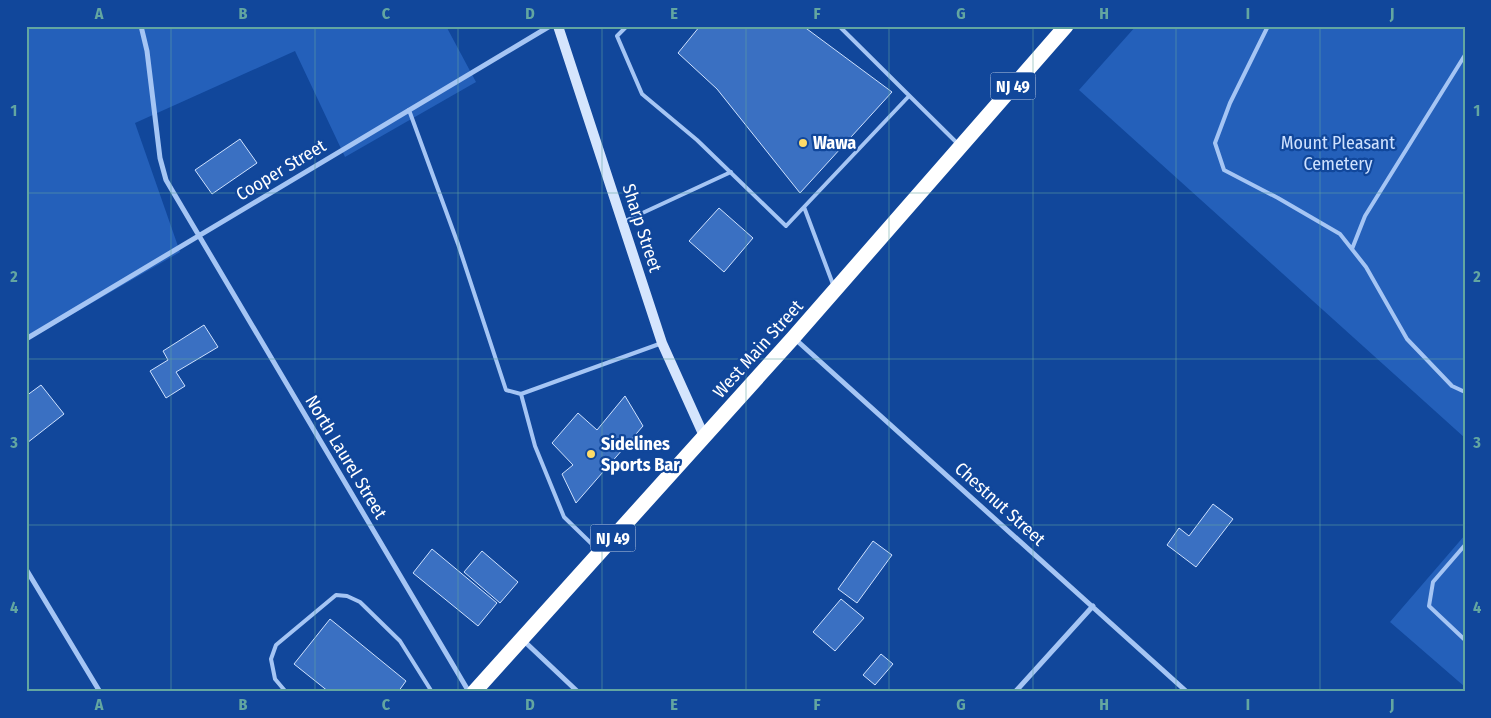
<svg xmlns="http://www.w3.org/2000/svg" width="1491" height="718" viewBox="0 0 1491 718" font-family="'Fira Sans Condensed',sans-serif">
<rect width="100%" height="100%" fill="#11479b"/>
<!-- green -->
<path fill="#2460ba" d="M26,26H446L476,82L345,157L295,51L135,123L180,252L26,341Z
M1136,26H1465V438L1079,90Z
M1465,535V687L1390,622Z"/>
<!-- building -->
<path fill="#3a70c2" stroke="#cee1fe" d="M700,26H803L892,92L800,193L717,89L678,53Z
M240,139L257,163L212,194L195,170Z
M719,208L753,238L724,272L689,241Z
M204,325L218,347L176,372L185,386L166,398L150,371L168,360L163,351Z
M41,385L64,414L27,443L26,396Z
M625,396L643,426L576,503L562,474L573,465L552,443L578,413L597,430Z
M1213,504L1233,519L1196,567L1167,545L1179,528L1189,536Z
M873,541L892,555L857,603L838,589Z
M432,549L497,603L478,626L413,573Z
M482,551L518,582L500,603L464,572Z
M841,599L864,618L835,651L813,632Z
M330,619L406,681L398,692H329L294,664Z
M881,654L893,664L875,685L863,675Z"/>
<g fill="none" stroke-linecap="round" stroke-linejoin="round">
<!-- lane -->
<path stroke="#a5c5f4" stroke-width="4" d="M627,26L617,36L642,94L697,140L786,226L909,96
M839,26L957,143
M1268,26L1230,103L1215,143L1224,170L1278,198L1340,234L1366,267L1407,339L1452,386L1465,392
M409,110L458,244L506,390L521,394L535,446L564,517L598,550
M804,207L834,287
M623,222L731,172
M1352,249L1365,216L1465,55
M521,394L662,343
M1465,545L1433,582L1429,606L1465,640
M286,692L275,679L271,659L276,645L336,595L347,596L360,602L400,641L432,692"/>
<!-- street -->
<path stroke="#a5c5f4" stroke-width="5" d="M141,26L147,51L160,158L166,180L469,692
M794,338L1187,692
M26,339L550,26
M26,569L100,692
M524,641L578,692
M1015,692L1093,606"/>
<!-- secondary -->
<path stroke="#d5e5fd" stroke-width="10" d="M558,26L662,343L704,436"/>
<!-- highway -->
<path stroke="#fff" stroke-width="15" d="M474,692L793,338L1066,26"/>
</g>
<!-- grid -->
<path fill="none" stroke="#63a6a1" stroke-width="1" stroke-opacity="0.55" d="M171,26V692M315,26V692M458,26V692M602,26V692M746,26V692M889,26V692M1033,26V692M1176,26V692M1320,26V692M26,193H1465M26,359H1465M26,525H1465"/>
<!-- markers -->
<g fill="#ffdb68" stroke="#11479b" stroke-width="2">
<circle cx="803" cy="143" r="5"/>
<circle cx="591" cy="454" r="5"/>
</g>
<g text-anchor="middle" stroke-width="4.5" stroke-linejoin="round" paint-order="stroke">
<!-- shield labels -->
<g fill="#11479b" stroke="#b8c8e1" stroke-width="1">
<rect x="990.5" y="72.5" width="45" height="27" rx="4"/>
<rect x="590.5" y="524.5" width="45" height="27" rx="4"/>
</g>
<g font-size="16" font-weight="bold" fill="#fff">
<text x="1013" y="92">NJ 49</text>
<text x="613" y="544">NJ 49</text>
</g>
<!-- poi labels -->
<g font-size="18" font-weight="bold" fill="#fff" stroke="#11479b" text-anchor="start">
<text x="813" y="149">Wawa</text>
<text x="601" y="450">Sidelines<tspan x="601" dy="21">Sports Bar</tspan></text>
</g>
<!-- park labels -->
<g font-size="18" fill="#cee1fe" stroke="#11479b">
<text x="1338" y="149">Mount Pleasant<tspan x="1338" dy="21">Cemetery</tspan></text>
</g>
<!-- street labels -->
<g font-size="18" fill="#fff" stroke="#11479b">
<text transform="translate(281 170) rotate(-31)" y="6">Cooper Street</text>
<text transform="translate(642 228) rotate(72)" y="6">Sharp Street</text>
<text transform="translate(758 349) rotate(-48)" y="6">West Main Street</text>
<text transform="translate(346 457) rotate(59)" y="6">North Laurel Street</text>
<text transform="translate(1000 504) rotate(42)" y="6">Chestnut Street</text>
</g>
</g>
<!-- border -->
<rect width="1491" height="718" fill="none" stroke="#11479b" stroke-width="55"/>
<rect x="28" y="28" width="1436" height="662" fill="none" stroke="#63a6a1" stroke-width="2"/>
<g font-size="16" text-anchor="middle" font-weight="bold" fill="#63a6a1">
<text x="99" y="19">A</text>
<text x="243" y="19">B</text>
<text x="386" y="19">C</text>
<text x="530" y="19">D</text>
<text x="674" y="19">E</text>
<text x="817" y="19">F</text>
<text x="961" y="19">G</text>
<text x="1104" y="19">H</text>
<text x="1248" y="19">I</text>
<text x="1392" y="19">J</text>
<text x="14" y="116">1</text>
<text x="1477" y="116">1</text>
<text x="14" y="282">2</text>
<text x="1477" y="282">2</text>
<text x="14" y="448">3</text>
<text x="1477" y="448">3</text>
<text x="14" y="613">4</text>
<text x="1477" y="613">4</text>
<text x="99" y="710">A</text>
<text x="243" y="710">B</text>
<text x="386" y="710">C</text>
<text x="530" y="710">D</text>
<text x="674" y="710">E</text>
<text x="817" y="710">F</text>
<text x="961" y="710">G</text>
<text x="1104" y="710">H</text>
<text x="1248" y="710">I</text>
<text x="1392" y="710">J</text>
</g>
</svg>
